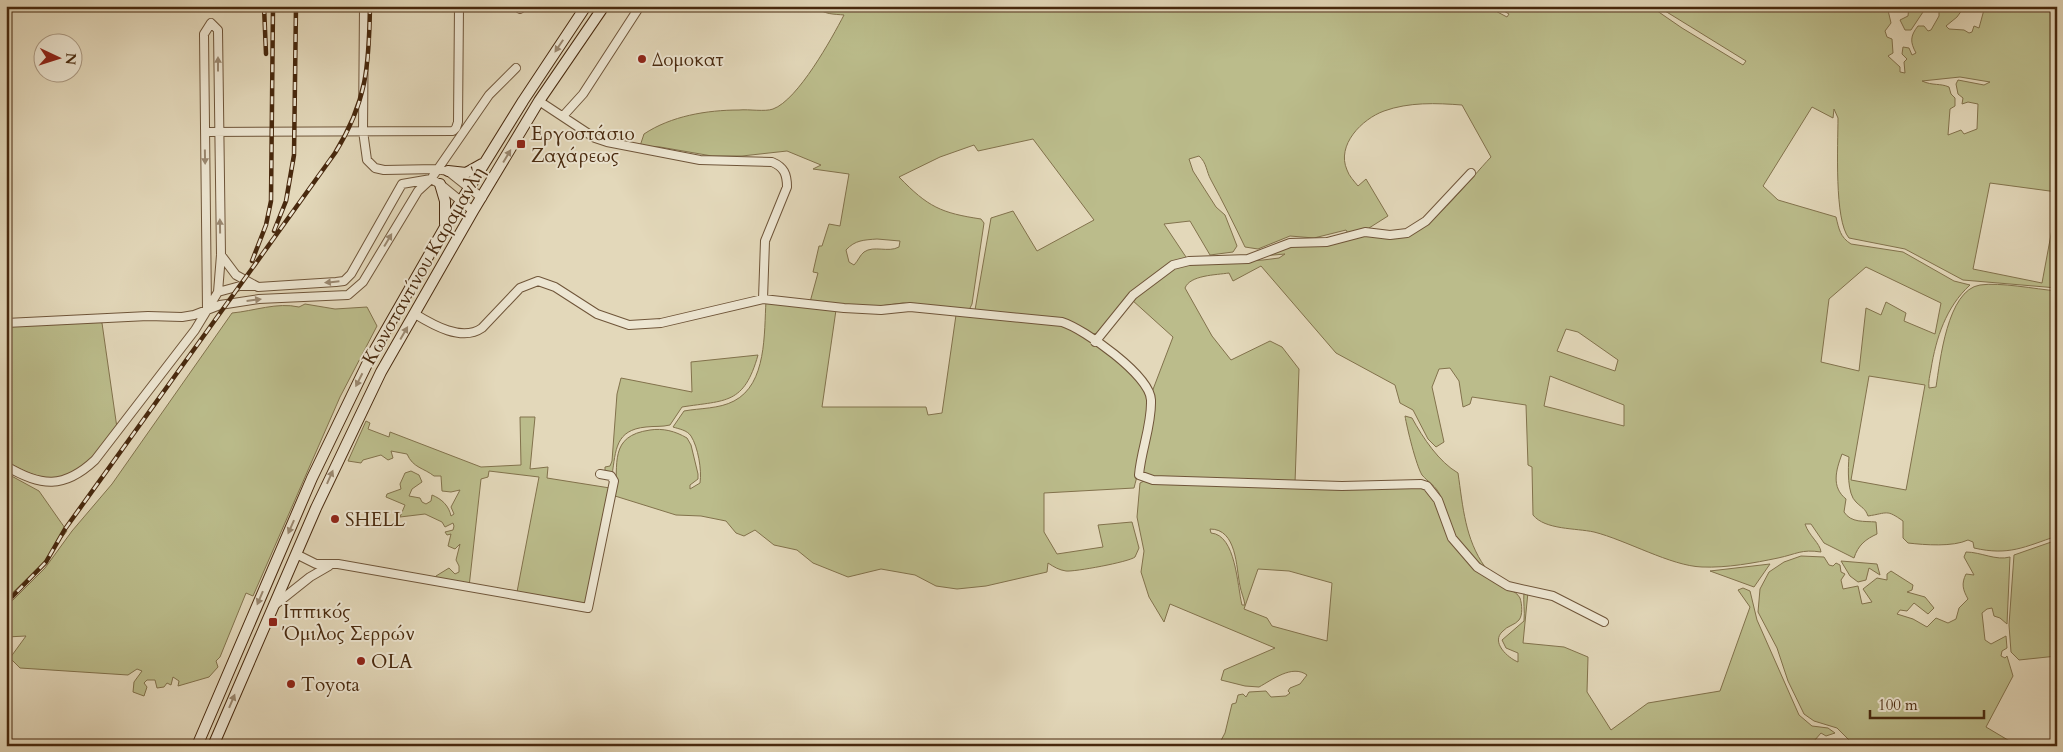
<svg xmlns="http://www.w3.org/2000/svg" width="2063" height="752" viewBox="0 0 2063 752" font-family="Cardo,serif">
<rect width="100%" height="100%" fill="#e3d8ba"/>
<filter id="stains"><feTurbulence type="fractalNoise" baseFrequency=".004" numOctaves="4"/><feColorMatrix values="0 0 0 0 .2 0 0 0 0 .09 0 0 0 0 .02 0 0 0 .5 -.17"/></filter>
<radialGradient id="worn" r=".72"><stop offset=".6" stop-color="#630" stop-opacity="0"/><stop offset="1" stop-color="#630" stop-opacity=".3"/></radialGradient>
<!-- green -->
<path fill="#bbbc8b" stroke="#82724c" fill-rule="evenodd" d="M816,6H1486L1507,17L1509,14L1495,6H1650L1682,28L1743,65L1746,61L1657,6H1887L1891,23L1885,31L1887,37L1892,39L1893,53L1888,56L1900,67V72L1905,73L1904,62L1907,59L1902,54L1903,47L1909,48L1912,55L1916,53C1910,42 1910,36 1918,26H1924L1928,31L1931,30L1939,16V6H1965L1957,17L1946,26L1949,29L1964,30L1969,33L1972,32L1974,26L1979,28L1985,6H2057V192L1990,183L1973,269L2042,283L2057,202V288L1963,280L1905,249L1849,238C1834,221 1838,144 1838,118L1834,109L1833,118L1812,107L1763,186L1778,200L1836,217C1839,229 1840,237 1851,244L1903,252L1954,281L1970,285C1946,307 1936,338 1931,369C1930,375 1928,382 1929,388L1936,387C1940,362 1947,290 1980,285C2000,282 2035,289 2057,291V536C2024,547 2009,556 1974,548L1973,542L1968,540C1953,547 1925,545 1908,543L1903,538V521C1886,509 1888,513 1868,516C1865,508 1862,508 1856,502C1847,494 1848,468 1849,457L1842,454C1836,470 1831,487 1846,499L1844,512C1851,523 1864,521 1876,522L1877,534C1866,539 1858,545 1854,558L1824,543L1811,524H1805C1809,536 1820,543 1821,552C1801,549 1797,554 1778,558C1754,563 1727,568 1702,567C1671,566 1626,540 1594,532C1576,528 1545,530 1533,515L1532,467L1528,465L1526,405L1472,397L1470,404L1463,407L1459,381L1450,368L1439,369L1432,387L1444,442L1436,447L1428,439L1413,410L1400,403L1395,385L1336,353L1261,266L1233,281L1229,273C1216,275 1190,275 1185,288L1212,336L1231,360L1270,341L1282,347L1299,369L1295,483L1271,480L1152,478L1144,474L1142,471L1152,392L1173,337L1132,300L1178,265L1263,260L1279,258L1285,254L1262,256C1293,242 1332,238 1366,235C1380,234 1394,241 1408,236C1435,225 1470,179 1491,157L1462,105C1436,103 1409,102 1384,111C1362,119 1336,145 1347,170C1349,176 1354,181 1358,186L1366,179L1388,216L1369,228L1370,231L1349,235L1346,230L1314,238L1290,236L1258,249L1245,247C1234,224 1223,202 1211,180C1206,171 1207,163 1199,156L1189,159L1193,171L1216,207L1225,215L1237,246L1233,252L1210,255L1190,221L1164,224L1188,260C1160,267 1134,286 1116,310C1111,317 1106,325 1101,332C1092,336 1087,332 1080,327L975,310L991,218L1013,211L1037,251L1094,220L1033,139L978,151L974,145L940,157L899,177C928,207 941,213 981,219L984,223L972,304L969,310L903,303L872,307L810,302L818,273L813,272L819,246H822L829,224L840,226L849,174L813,169L821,165L787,151L742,156H712L660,147L640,146L644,134C671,116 707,110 739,110C749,109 765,112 773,109C798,100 832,38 844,15C835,14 823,15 816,6ZM1960,77L1990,82L1984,85L1958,80L1956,84L1958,94L1963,98L1962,104L1968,102L1978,104L1977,129L1964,134L1961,130L1948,135L1950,109L1955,106V98L1951,94L1949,87C1940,83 1933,86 1922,81ZM877,239L900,241L899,247C888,253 874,245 864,252C860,255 858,261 854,265L849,262L846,250C855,240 864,240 877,239ZM1866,267L1941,303L1935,334L1904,321L1906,313L1886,302L1881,315L1866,308L1859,371L1821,362L1829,299ZM1566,329L1578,332L1618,360L1615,371L1557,351ZM1550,376L1624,405V426L1544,406ZM1869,376L1925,385L1906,490L1851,480Z
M1909,6H1930L1923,12L1911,30H1905L1900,20L1908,16Z
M766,301L836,310L822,407H926L928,415L942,413L956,315C984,317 1042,317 1066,327C1085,335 1101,349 1117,361C1127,368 1143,378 1147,390C1155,414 1140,464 1134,488L1044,493V532L1057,554L1103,547L1098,525L1132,522L1139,548L1135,557C1129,562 1074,572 1066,571C1059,570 1054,567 1048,563L1047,572L986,586L957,589L936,586L915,575L881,569L848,577L813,563L797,550L774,545L755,530L744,536L736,533L726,521L701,516L676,515L615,496C619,464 608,436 650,430C663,428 675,431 687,438L691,445L698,474V479L690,485V489L700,483C702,470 698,447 691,436C687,430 679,429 673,427L684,411C700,408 719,409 734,401C767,384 764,333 766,301Z
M305,304L335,309L367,307L377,326L340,397L253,596L246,593L220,657L216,661L218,667L209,677L178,686L179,681L173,677L171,685L167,683L164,687L157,688L155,680H147L144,683L147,687L144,696L133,692L134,682L142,671L137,669L128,675L20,668L10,658L26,636L6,637V607L45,568L72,531L112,484L232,313C254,311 277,302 299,307Z
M95,321L102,323L117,428C80,474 63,496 6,461V325Z
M758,355C744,405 726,400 682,407L670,425C662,427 654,426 646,427C615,430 616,450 612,475L605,472V467L610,466L612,461L617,394L621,378L692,392L691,362Z
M1405,416L1412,418C1423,438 1439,462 1458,473C1463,507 1465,539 1485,567C1451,546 1454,528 1440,495C1436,486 1428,482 1422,475C1416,465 1407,428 1405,416Z
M520,417H535L530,469L548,467L547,478L610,488L586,602L584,603L517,592L539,477L489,471L488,477L481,479L469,587L435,580L436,576L449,568L455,574L459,572V566L456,560L460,544L455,549L448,546L451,534L447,535L445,532L453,530L454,526L453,523L445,527L442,522L425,514L400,517L405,505L386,497L387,494L401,489L400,484L405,473L411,471L419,475L422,482L412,489L409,496L420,498L422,502L426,504L431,501L432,495C442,499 449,506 451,516L454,514L451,507L460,490L451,492L442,491L441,476H434C424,468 413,468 407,454L391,451L393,458L388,460L381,455L363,460L361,463L348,461L366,421L370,423L368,429L389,437L390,432L481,467L521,465Z
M6,473L39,491L67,531L43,563L6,599Z
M1144,481L1425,488C1441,502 1439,526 1453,541C1466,555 1480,571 1495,582C1502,587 1516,590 1520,598C1522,604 1523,615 1519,620C1515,625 1507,626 1503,631C1490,642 1508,658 1518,662V653L1506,648L1502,640L1524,621C1525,611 1523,602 1524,592H1528L1523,643L1564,647L1588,657L1587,692L1611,730L1648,703L1720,691L1750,607L1738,590L1743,588L1750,591L1757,620L1799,715L1812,726L1828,728L1835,733L1826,736L1821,733L1814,741L1816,746H1218L1225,733L1232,704L1236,703L1238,695L1243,694L1246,697L1249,692L1266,691L1271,697L1286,696L1290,693L1288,691L1290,688L1300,684L1307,675C1292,664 1272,680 1259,687L1245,686L1221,680L1224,670L1275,648L1170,604L1164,622L1149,597L1141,572L1144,551L1137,517L1140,483ZM1210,529C1237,529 1236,567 1240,586C1241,592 1244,598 1245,605H1242C1237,585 1236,535 1211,533ZM1258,569L1289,571L1332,583L1327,641L1272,626L1267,618L1244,609Z
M2057,540V656L2019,660L2011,652L2009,625L2014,555Z
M1966,552C1981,552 1996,561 2010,557L2007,624L2000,618L1994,616L1992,608L1987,609L1982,613L1985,640L1991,644L2006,636L2007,648L2002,651L2001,656L2005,658L2007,656L2013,676L1986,727L2018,746H1855L1837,728L1814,721L1804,714L1788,681L1777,648L1758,612L1760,589L1769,572L1784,562L1801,556L1824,557L1829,565L1833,566L1836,563L1840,565L1841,572L1845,574L1841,580L1843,589L1858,586L1862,604L1872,602L1863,589L1877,578L1887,580V574L1891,571L1913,585L1912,590L1907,592L1925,597L1934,608L1928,614L1914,603L1907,611L1900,610L1897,614L1913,619L1927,627L1936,618L1948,623L1956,619L1959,608L1968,599C1963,590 1961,584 1966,574L1974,575L1964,557Z
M1841,561L1877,564L1880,575L1869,568L1866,580L1858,582L1850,576Z
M1770,564L1754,587L1710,571Z"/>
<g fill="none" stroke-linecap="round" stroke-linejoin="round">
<defs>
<path id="minor" d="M364,6L363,131L367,160L375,168L384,170L437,169L448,171L482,198
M520,9V6
M539,101L595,138L607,142L700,160L772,162C784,167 787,174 787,187L765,241L763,299
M564,115L583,94L640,6
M205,132L453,131L456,128L458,122L459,6
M221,255L236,275L258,287L336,282L344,281L351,274L402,184L431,179L440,184L473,211
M218,292L240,286H253
M415,314C433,325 462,342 482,328L520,288L538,281L555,287L597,314L629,325L661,323L763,299L844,308L881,310L910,307L1062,322C1084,329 1150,375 1151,400C1152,425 1141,450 1139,475L1153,480L1342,486L1421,484L1427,486L1438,500L1452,538L1477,567L1508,586L1553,596L1604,622
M6,323L148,316L182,317L194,315L220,305L259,299L348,295L363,282L418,191L431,179L489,95L516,68
M1095,342L1133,295L1173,265L1189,261L1248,259L1290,243L1327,242L1365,232L1390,235L1407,233L1426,221L1471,173
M6,466C41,487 64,489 95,460L195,330L218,292L221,255L218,30L211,23L204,34L207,310
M296,554L316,564H338L588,608L614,481L611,476L600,474
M276,604L310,577L329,566"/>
<path id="secondary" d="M448,171L466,173L482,164
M440,184L445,201V224
M197,746L312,478L369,360L445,227L523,101L586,6
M213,746L316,508L381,372L473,211L539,101L604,6"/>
</defs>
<!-- minor casing -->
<use href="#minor" stroke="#6f5539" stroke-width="10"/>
<!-- secondary casing -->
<use href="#secondary" stroke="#48290e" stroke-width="12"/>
<!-- minor -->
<use href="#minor" stroke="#ede6d2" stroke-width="8"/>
<!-- secondary -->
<use href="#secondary" stroke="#ede6d2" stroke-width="10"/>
<defs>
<path id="rail" d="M264,6L266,54
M274,231L286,201L294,155L296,6
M252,261L266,225L271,201L273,6
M6,603L46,562L65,529L335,153C367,101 369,66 370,6"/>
</defs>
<!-- rail casing -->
<use href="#rail" stroke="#48290e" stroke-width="4.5"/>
<!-- rail -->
<use href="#rail" stroke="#ede6d2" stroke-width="2.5" stroke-dasharray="8" stroke-linecap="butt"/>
</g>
<!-- one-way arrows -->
<defs><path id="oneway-solid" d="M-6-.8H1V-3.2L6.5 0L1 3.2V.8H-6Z" transform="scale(1.25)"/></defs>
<g fill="#9a8870">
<use href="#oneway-solid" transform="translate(559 46) rotate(124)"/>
<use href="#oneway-solid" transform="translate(218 64) rotate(-90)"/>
<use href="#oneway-solid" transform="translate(507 156) rotate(-59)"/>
<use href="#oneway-solid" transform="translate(205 157) rotate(89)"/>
<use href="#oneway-solid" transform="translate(220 226) rotate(-91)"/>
<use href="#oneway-solid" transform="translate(388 240) rotate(-59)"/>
<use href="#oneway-solid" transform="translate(332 282) rotate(174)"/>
<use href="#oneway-solid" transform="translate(254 300) rotate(-7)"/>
<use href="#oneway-solid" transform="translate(404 333) rotate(-60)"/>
<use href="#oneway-solid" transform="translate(359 380) rotate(117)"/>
<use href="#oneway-solid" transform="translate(330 477) rotate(-66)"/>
<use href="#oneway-solid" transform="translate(291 527) rotate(114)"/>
<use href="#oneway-solid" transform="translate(260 598) rotate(113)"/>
<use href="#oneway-solid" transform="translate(232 701) rotate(-67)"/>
</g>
<!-- markers -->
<g fill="#8f2418" stroke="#ede6d2" stroke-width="2">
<circle cx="642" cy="59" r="5"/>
<rect x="516" y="139" width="10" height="10" rx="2.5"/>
<circle cx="335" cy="519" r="5"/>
<rect x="268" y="617" width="10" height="10" rx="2.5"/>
<circle cx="361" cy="661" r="5"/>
<circle cx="291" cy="684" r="5"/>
</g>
<g text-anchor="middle" stroke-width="4" stroke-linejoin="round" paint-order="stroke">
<!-- poi labels -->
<g font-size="19" fill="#48290e" stroke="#ede6d2" text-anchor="start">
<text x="652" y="66">Δομοκατ</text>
<text x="531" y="140">Εργοστάσιο<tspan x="531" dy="22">Ζαχάρεως</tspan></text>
<text x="345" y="526">SHELL</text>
<text x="283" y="618">Ιππικός<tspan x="283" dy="22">Όμιλος Σερρών</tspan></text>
<text x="371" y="668">OLA</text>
<text x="301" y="691">Toyota</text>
</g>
<!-- street labels -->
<g font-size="19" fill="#48290e" stroke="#ede6d2">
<text transform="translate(423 265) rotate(-60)" y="7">Κωνσταντίνου Καραμανλή</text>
</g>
</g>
<!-- margin -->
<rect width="2063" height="752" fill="none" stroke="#e3d8ba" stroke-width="25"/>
<rect x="8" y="8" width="2048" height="737" fill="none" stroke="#48290e" stroke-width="2.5"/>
<rect x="12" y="12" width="2038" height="727" fill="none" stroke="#48290e"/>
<!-- north arrow -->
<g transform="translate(58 58) rotate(94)"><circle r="24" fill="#ede6d2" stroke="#ab9a84"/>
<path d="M0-4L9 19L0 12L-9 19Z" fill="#8f2418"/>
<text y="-8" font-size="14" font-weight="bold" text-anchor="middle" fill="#48290e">N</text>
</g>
<!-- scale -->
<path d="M1870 710v8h114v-8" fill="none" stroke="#48290e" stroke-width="2.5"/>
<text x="1878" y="710" font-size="15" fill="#48290e" stroke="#ede6d2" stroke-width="4" paint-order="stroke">100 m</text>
<rect width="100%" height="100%" filter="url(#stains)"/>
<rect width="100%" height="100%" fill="url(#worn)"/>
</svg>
